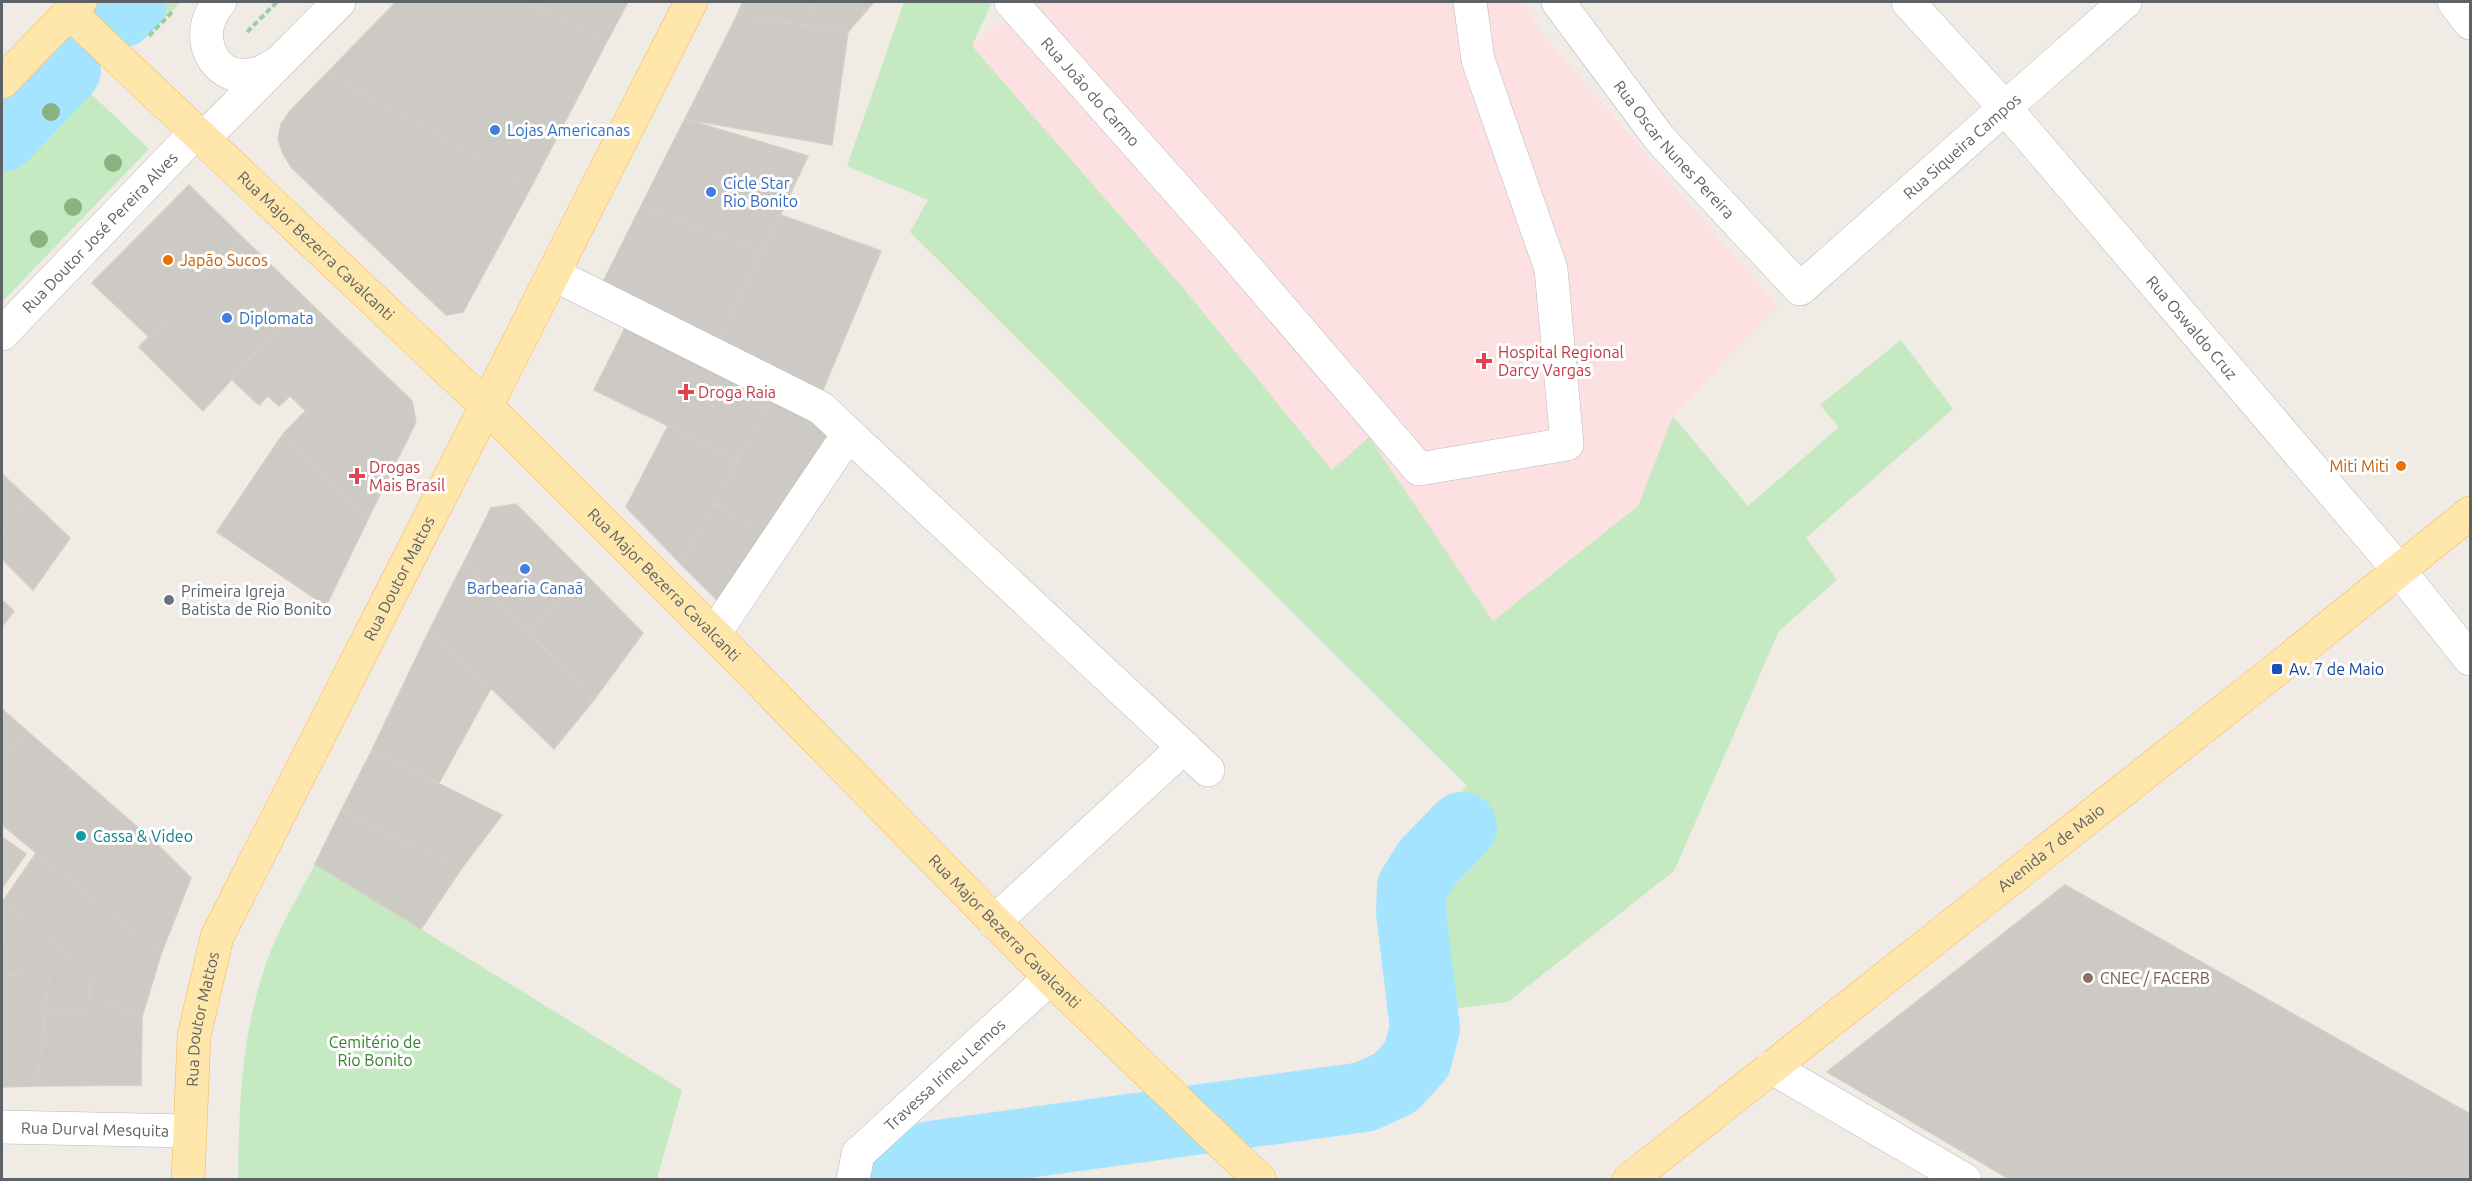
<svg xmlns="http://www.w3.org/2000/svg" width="2472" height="1181" viewBox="0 0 2472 1181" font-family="Ubuntu,sans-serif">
<rect width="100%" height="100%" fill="#f0ece5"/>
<!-- medical -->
<path fill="#fde1e2" d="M1022,2H1523L1543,35L1778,306L1673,416L1638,506L1493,621L1369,438L1332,471L1184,289L972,46Z"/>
<!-- green -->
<path fill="#c5e9c0" d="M132,2H181L145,38L121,13Z
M904,2H992L972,46L1184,289L1332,470L1369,437L1493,621L1638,506L1673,416L1748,506L1839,427L1820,405L1901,340L1953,409L1806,538L1837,580L1779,631L1674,871L1508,1002L1406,1015L1393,919V884L1410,853L1467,786L910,232L928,200L847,166Z
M66,70L149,149L2,302V137Z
M315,864L682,1090L657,1179H238C239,1106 241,1037 265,967C275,935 299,895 315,864Z"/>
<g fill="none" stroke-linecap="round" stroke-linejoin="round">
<!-- river -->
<path stroke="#a5e4ff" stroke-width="70" d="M121,13L132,2
M2,137L66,70
M901,1180L910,1167L931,1156L1364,1097L1395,1083L1417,1059L1425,1028L1411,912L1412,887L1427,863L1462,827"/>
</g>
<!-- building -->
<path fill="#cdc9c4" stroke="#d5cdc2" stroke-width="1.5" d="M396,2H525L607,41L531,187L327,73Z
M525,2H628L607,41Z
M743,2H809L819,27L737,15Z
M809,2H874L848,32L819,27Z
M737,15L848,32L832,145L685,119Z
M327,73L531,187L463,312L446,315L292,168L283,154L278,139L281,124L291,110Z
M685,119L808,156L763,252L641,206Z
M189,185L243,238L149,337L92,283Z
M641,206L763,252L715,348L599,290Z
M781,215L881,251L819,399L715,348Z
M243,238L305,298L203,411L139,347Z
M305,298L362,353L306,411L290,396L279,406L268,396L259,405L231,379Z
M629,320L776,393L738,460L594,390Z
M362,353L412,401L416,422L368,519L283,434Z
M776,393L835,428L763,533L714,504Z
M668,426L738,460L681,564L626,507Z
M283,434L368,519L326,606L217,532Z
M2,474L29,499L2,533Z
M29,499L70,538L33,590L2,559V533Z
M516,504L586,575L528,630L464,562L491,508Z
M714,504L763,533L717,600L681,564Z
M464,562L593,701L554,749L430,629Z
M586,575L643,633L593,701L528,630Z
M2,600L14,611L2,626Z
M430,629L491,688L439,783L372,750Z
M2,709L27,731L2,762Z
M27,731L159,846L191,878L161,954L2,825V762Z
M372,750L502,815L461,869L341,811Z
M341,811L461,869L421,929L315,864Z
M2,837L26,854L2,888Z
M36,853L161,954L142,1017L89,995L91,973L3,901Z
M2065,885L2470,1114V1178L2011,1180L1827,1072Z
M3,901L91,973L87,1011L45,1013L49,976L2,975Z
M2,975L49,976L37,1086L2,1087Z
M89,995L142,1017L141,1085L37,1086L45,1013L87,1011Z"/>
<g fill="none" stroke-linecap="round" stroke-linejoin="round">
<defs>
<g id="minor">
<path d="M220,2C191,32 212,85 255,74C262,73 270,67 277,64"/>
<path id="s1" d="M1011,2L1224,242L1419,469L1567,444L1551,269L1478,60L1470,2"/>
<path id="s2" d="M1558,2L1660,139L1800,289L2125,2"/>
<path id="s3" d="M1908,2L2006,109L2398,569L2470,659"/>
<path d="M2454,2L2470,23"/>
<path d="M204,138L339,2"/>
<path d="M553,274L821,408L856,441"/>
<path id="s4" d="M2,334L197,131"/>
<path d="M714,634L839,448L847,442L856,441L1208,770"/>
<path d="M994,922L1184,747"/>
<path d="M1771,1067L1965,1180"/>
<path id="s5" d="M2,1127L188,1131"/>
<path id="s6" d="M853,1180L858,1154L1050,978"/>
</g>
<g id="major">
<path id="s7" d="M69,12L486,406L714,634L1050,978L1260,1180"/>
<path d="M2,82L80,2"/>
<path id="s8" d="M188,1180L194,1036L217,937L691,2"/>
<path id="s9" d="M1629,1180L2277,669L2470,513"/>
</g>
</defs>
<!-- minor casing -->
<use href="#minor" stroke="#b5b9bc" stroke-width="34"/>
<!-- major casing -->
<use href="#major" stroke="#fab454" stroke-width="34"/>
<!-- path -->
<path stroke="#9bcfa2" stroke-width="4" stroke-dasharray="6 3" stroke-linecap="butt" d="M247,32L277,2
M149,36L173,11"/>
<!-- minor -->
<use href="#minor" stroke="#fff" stroke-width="33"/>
<!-- major -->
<use href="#major" stroke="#ffe6aa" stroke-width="33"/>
</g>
<!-- trees -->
<g fill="#8ab281">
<circle cx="51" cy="112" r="9"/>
<circle cx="113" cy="163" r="9"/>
<circle cx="73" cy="207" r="9"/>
<circle cx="39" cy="239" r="9"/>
</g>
<!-- markers -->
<g fill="#3f7fe0" stroke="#fff" stroke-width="2">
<circle cx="495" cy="130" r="6"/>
<circle cx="711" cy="192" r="6"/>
<circle cx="227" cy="318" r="6"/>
<circle cx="525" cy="569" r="6"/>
</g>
<g fill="#e8710a" stroke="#fff" stroke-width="2">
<circle cx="168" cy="260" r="6"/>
<circle cx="2401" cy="466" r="6"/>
</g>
<g fill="#e0444e" stroke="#fff" stroke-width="2">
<path d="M1481 352h6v6h6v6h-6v6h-6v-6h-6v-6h6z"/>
<path d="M683 383h6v6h6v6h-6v6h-6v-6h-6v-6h6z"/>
<path d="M354 467h6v6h6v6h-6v6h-6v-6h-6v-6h6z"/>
</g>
<circle fill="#6b7280" stroke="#fff" stroke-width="2" cx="169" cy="600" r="6"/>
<rect fill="#1a4fb4" stroke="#fff" stroke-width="2" x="2271" y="663" width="12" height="12" rx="3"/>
<circle fill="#0f9aa8" stroke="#fff" stroke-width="2" cx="81" cy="836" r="6"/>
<circle fill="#8d6e63" stroke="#fff" stroke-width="2" cx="2088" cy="978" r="6"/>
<g text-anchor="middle" stroke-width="6" stroke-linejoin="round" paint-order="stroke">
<!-- street labels -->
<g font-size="16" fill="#5c6266" stroke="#fff">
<text dy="6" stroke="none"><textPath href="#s1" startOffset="120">Rua João do Carmo</textPath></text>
<text dy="6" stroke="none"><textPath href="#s2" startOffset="592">Rua Siqueira Campos</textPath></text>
<text dy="6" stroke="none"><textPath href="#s2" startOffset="188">Rua Oscar Nunes Pereira</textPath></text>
<text dy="6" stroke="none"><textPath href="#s4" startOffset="141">Rua Doutor José Pereira Alves</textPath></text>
<text dy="6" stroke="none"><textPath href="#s7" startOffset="340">Rua Major Bezerra Cavalcanti</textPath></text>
<text dy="6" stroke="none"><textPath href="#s3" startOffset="432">Rua Oswaldo Cruz</textPath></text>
<text dy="6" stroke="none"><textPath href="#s8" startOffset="648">Rua Doutor Mattos</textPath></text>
<text dy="6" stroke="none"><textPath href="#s7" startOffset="826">Rua Major Bezerra Cavalcanti</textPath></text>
<text dy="6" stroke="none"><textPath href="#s9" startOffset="537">Avenida 7 de Maio</textPath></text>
<text dy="6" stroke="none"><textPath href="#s7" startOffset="1312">Rua Major Bezerra Cavalcanti</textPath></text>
<text dy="6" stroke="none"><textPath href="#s8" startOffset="162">Rua Doutor Mattos</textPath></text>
<text dy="6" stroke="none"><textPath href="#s6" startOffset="144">Travessa Irineu Lemos</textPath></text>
<text dy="6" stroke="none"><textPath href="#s5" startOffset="93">Rua Durval Mesquita</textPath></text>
</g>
<!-- shop labels -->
<g font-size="16" fill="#366cbe" stroke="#fff" text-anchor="start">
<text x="507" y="136">Lojas Americanas</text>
<text x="723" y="189">Cicle Star<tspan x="723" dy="18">Rio Bonito</tspan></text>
<text x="239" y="324">Diplomata</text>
<text x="525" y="594" text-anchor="middle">Barbearia Canaã</text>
</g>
<!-- food labels -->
<g font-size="16" fill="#c56008" stroke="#fff" text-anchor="start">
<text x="180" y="266">Japão Sucos</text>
<text x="2389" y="472" text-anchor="end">Miti Miti</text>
</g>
<!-- health labels -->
<g font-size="16" fill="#be3a42" stroke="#fff" text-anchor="start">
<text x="1498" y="358">Hospital Regional<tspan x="1498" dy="18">Darcy Vargas</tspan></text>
<text x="698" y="398">Droga Raia</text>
<text x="369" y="473">Drogas<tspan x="369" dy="18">Mais Brasil</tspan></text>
</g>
<!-- worship labels -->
<g font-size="16" fill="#5b616d" stroke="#fff" text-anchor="start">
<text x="181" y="597">Primeira Igreja<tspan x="181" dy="18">Batista de Rio Bonito</tspan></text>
</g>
<!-- transit labels -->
<g font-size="16" fill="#164399" stroke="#fff" text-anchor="start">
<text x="2289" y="675">Av. 7 de Maio</text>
</g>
<!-- culture labels -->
<g font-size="16" fill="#0d838f" stroke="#fff" text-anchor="start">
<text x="93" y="842">Cassa &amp; Video</text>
</g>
<!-- education labels -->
<g font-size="16" fill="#785e54" stroke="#fff" text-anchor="start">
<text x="2100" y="984">CNEC / FACERB</text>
</g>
<!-- park labels -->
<g font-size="16" fill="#37822f" stroke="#fff">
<text x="375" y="1048">Cemitério de<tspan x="375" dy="18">Rio Bonito</tspan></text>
</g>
</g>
<!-- border -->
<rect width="2472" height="1181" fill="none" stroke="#5c6266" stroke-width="6"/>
</svg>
